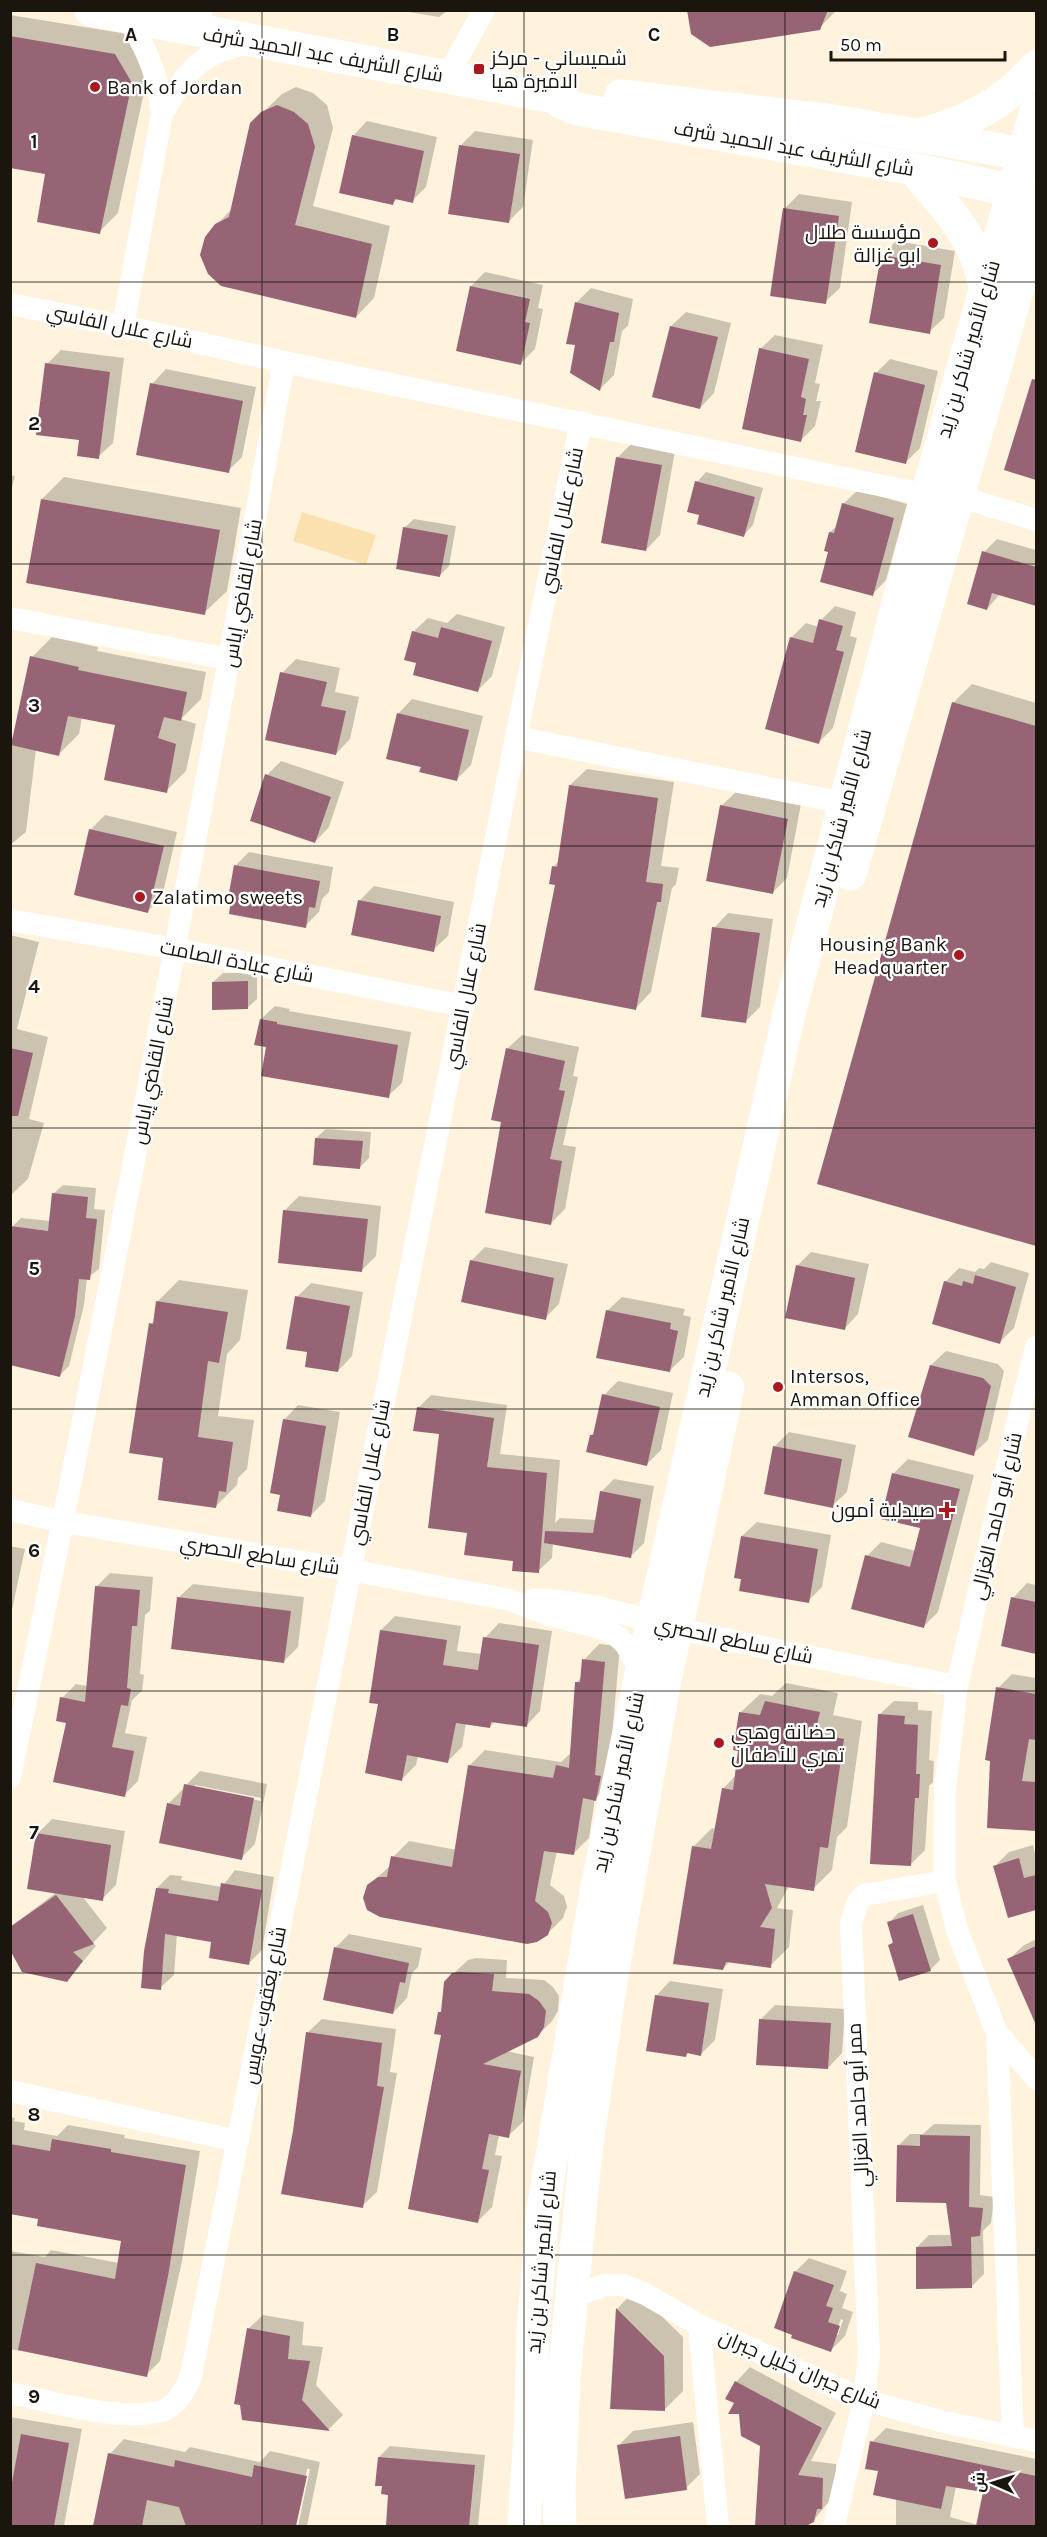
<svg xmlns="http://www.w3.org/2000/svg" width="1047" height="2537" viewBox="0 0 1047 2537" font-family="Karla,Cairo,sans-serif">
<rect width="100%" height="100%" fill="#fff3dd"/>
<!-- green -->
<path fill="#fae1af" d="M302,512L376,535L366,565L293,541Z"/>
<!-- shadow -->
<path fill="#0003" fill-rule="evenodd" d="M397,10H449L439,17Z
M688,10H837L819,28Z
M10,15L134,35L150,64L118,213L99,232L47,173L10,167Z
M296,87L313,93L327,105L333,128L313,206L390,226L374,298L356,317L216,225L232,209L251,124L282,94Z
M367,121L437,137L426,187L412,201L398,198L393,203L353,136Z
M475,131L533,140L523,207L508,222L460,146Z
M799,194L852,202L840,288L825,302L785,208Z
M896,241L955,251L944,318L929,332L882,256Z
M485,272L543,285L538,308L543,309L535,349L520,364L471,286Z
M591,288L633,299L628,326L622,331L614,375L600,389L577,344L576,303Z
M686,312L731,323L714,393L700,408L671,326Z
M775,335L823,345L815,383L820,384L816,401H821L815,426L801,440L760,349Z
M61,350L124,358L113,443L98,457L81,439L47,364Z
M890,359L938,371L920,448L905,463L876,373Z
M166,369L256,387L242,457L228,471L152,384Z
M1036,377V479L1006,469L1033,381Z
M632,443L675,451L660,535L646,550L617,458Z
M706,472L763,488L753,525L744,535L701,514L697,482Z
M10,475L15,476L10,494Z
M64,477L241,508L227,591L204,613L42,499Z
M858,490L907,504L886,580L872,595L830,551V532L838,525L843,504Z
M414,519L456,526L449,566L440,575L404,528Z
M997,539L1036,550V605L1000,594L987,609L984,552Z
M835,606L856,612L850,636L857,638L833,728L819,742L791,638L806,623L819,627L821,620Z
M457,614L505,627L492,676L477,691L418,662L413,632L428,618L447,623Z
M52,637L98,647L97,651L206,672L201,699L181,719L196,724L186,771L166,791L116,724L82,717L79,734L59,754L36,749L26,832L10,845V738H14L32,657Z
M296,659L340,668L335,692L359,697L350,739L336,754L282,673Z
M972,684L1036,703V1244L819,1183L953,703Z
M412,699L483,716L471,765L457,779L422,766L398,714Z
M281,761L344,782L329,827L315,842L267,775Z
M587,769L674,782L661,866L679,868L676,884L672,888L651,992L635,1009L557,884L553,867L559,861L570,785Z
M736,792L801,804L787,878L772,893L721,806Z
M105,815L177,832L162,897L148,911L90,830Z
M249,852L333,867L329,892L322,899L319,912L305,926L235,866Z
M374,886L454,902L448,936L433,950L353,934L360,900Z
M728,913L773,919L760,1007L746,1021L714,928Z
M10,935L39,942L17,1029L48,1037L29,1119L44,1123L28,1179L11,1195Z
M223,973H257V999L247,1008L213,982Z
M275,1006L290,1009L289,1011L411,1032L402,1083L388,1096L267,1046L261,1019Z
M522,1035L579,1047L573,1076L578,1077L563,1145L576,1147L565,1209L551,1223L507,1049Z
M326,1129L371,1132L369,1158L360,1167L316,1138Z
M63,1185L96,1188L94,1209L105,1210L99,1269L87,1278L84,1305L69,1366L59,1376L12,1227L21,1218L50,1221L53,1194Z
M299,1196L381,1206L376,1256L361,1271L284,1211Z
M485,1247L568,1264L559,1304L545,1318L471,1261Z
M811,1252L869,1264L858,1314L844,1329L797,1266Z
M991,1262L1029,1273L1014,1328L1000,1342L945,1282L959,1268L975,1272L979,1268L984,1269Z
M179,1280L248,1290L240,1340L227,1354L218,1416L254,1420L247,1469L238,1478L237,1485L216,1506L165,1457L151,1324L155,1320L158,1301Z
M311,1283L363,1292L352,1356L338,1371L309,1351L297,1297Z
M622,1297L685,1309L683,1315L691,1317L684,1357L669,1371L607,1311Z
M946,1351L998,1364L1004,1371L988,1440L973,1454L931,1365Z
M618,1381L673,1393L661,1450L647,1464L591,1435L596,1431L604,1395Z
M431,1395L507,1405L500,1454L560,1460L555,1523L560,1518L597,1520L601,1492L614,1479L654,1486L644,1543L630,1557L553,1543L552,1558L538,1571L514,1560L468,1531L441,1433L418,1408Z
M298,1405L340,1412L325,1501L311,1515L282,1493L284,1420Z
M789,1432L856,1445L847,1492L832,1506L775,1446Z
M908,1459L974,1475L938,1612L924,1626L867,1556L881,1542L916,1551L922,1527L894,1473Z
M757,1522L831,1535L822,1587L808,1601L742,1536Z
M10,1546L25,1549L10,1619Z
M110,1573L153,1577L150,1611L145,1615L140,1674L144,1675L142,1691L132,1700L125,1733L147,1737L138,1781L124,1795L67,1722L62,1698L76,1684L87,1686L96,1587Z
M1027,1583L1036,1585V1652L1003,1645L1013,1598Z
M193,1584L304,1597L298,1647L284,1661L178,1598Z
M395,1616L461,1626L457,1651L482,1654L485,1638L499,1623L552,1631L540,1711L526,1726L495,1721L490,1727L466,1723L462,1747L447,1762L418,1756L416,1765L402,1779L380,1703L381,1630Z
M599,1644L620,1646L610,1759L611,1783L595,1799L589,1838L573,1854L557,1851L550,1885L564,1896L567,1907L563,1918L547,1934L368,1886L391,1865L393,1857L409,1841L457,1850L469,1766L485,1750L561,1762L572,1752L577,1682L582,1677L584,1660Z
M1012,1674L1036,1678V1829L989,1827L998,1688Z
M786,1683L838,1693L833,1715L862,1721L847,1827L837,1837L832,1870L813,1889L789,1886L777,1908L793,1910L789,1947L770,1966L730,1961L723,1969L693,1847L712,1828L716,1829L723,1789L736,1775L741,1712L760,1694L772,1696Z
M894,1701L918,1702V1710L932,1711L929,1760L934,1761L933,1782L929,1786L925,1850L911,1864L879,1715Z
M200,1771L267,1784L255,1844L241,1858L168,1804L182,1790H185L186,1785ZM195,1785L261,1798V1801L195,1788Z
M52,1819L125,1831L116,1885L102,1899L82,1896L107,1928L93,1943L96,1946L67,1980L10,1927L57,1892L37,1834Z
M1033,1845L1036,1858V1909L1009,1916L995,1866L1009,1852Z
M235,1870L274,1877L262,1950L249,1963L213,1941L177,1934L174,1975L160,1988L157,1888L170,1875L182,1876L181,1880L222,1887Z
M923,1905L940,1960L930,1970L890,1945L894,1940L889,1923L898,1913Z
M349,1934L422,1948L418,1967L412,1973L407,1998L393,2013L335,1948Z
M1036,1939V1994L1026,1998L1008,1960L1023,1946Z
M476,1958L507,1960L506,1978L544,1980L553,1987L559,1996L558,2011L552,2021L537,2036L505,2051L534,2057L523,2122L508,2136L499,2135L495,2155L502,2156L492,2207L477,2222L440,2012L443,2009L453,1974L468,1960Z
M670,1981L723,1989L715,2040L701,2054L689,2052L686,2055L656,1996Z
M775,2005L845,2009L842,2053L828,2068L761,2019Z
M322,2019L396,2029L390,2072L397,2073L377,2192L362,2206L294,2131L307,2033Z
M10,2117L15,2118L14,2121L25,2123L24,2130L57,2136L68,2125L125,2135L124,2138L200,2151L182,2261L160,2361L146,2375L10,2349V2251L45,2257L51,2250L119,2263L123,2239L10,2212Z
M934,2124L981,2125L980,2195L994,2197L991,2223L983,2231L984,2274L972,2286L917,2247L929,2235H952L947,2201L898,2146L910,2134H923Z
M809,2258L847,2271L840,2291L847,2294L842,2308L853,2312L845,2336L831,2350L795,2272ZM841,2319L843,2320L838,2335H835Z
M635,2290L683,2337V2391L664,2410L612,2408L617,2309Z
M263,2315L304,2322L302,2345L323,2347L316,2385L343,2415L329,2429L244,2419L248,2329Z
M750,2367L836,2413L811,2461L836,2464V2493L813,2521L803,2526H757L761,2445L736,2403V2382Z
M10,2417L82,2429L64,2526H10Z
M693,2422L700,2474L686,2488L619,2445L633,2431Z
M886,2428L1036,2459V2526H896V2498L880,2470L872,2442ZM956,2486L985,2491L978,2525L950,2517Z
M124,2439L185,2452L190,2447L260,2462L270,2451L320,2462L307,2526H298L310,2469H307L295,2526H94L110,2454Z
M390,2446L485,2455L478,2526H387L389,2494L383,2485L379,2457Z"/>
<!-- building -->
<path fill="#976476" d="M687,10H828L820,30L710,47L691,34Z
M10,36L115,54L132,83L100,234L37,222L45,174L10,168Z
M277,105L294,112L308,124L315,147L295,225L372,244L356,318L221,286L208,274L200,255L205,237L215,224L229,217L250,123L261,112Z
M352,135L424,151L413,203L395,199L393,205L339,193Z
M459,145L520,154L509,223L448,214Z
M783,208L839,216L826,304L770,296Z
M881,255L941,265L930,334L869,323Z
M470,286L530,299L525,322L530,323L521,365L456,351Z
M575,302L619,313L614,342H610L600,391L570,373L575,345L566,344Z
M670,326L718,337L700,409L652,397Z
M759,348L809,359L801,397L806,399L803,415H807L801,442L742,429Z
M45,363L110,372L99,459L77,456L79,440L36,435Z
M874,372L925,385L906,464L855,452Z
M1032,379L1036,380V480L1004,470Z
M150,383L243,401L229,473L136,455Z
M616,457L662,465L646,551L601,543Z
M695,481L755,497L744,537L697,524L699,515L687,512Z
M41,499L220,530L205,615L26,583Z
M842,503L894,518L873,596L820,582L828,552L824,551L829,532L834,533Z
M403,527L448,535L440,577L396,569Z
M982,551L1036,567V606L992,593L987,610L967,604Z
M819,619L843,626L836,650L844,652L819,744L765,729L790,637L813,643Z
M441,627L492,641L478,692L413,675L416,663L404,660L412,631L438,638Z
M30,656L79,667L78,670L187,692L181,721L164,717L158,738L176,744L167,793L104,780L115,725L68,716L59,756L11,745Z
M280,672L327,682L321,706L346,711L336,755L265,740Z
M952,702L1036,726V1246L817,1184Z
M397,713L469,730L457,781L419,772L421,767L386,759Z
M265,774L331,797L315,843L250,821Z
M569,785L658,798L646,882L663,884L661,902H657L636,1010L534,990L555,885L549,884L552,866L557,867Z
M720,805L788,819L773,894L706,881Z
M89,829L164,846L148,913L74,895Z
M234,865L320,881L315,908L309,907L306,928L229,914L232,894L229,893Z
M358,900L441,916L434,952L351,935Z
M712,927L760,933L746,1023L701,1017Z
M248,981V1009L212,1010V982Z
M260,1019L277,1022V1024L398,1045L389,1098L261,1076L266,1047L254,1045Z
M10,1048L33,1053L18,1116H10Z
M506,1048L565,1061L559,1090L565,1091L550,1159L562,1161L551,1225L485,1213L501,1122L491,1120Z
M315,1138L363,1141L360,1169L313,1165Z
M52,1193L88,1197L86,1218L97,1219L90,1280L79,1279L75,1316L60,1377L10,1365V1226L48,1231Z
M283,1210L368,1219L362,1272L278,1263Z
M470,1260L554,1278L546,1320L461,1302Z
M796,1265L855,1278L845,1330L785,1318Z
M975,1275L1016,1287L1000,1344L932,1324L944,1281L962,1286L963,1281L973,1284Z
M295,1296L350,1306L338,1372L305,1367L307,1352L286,1349Z
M156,1301L228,1312L219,1363L208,1361L198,1437L233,1442L226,1492L219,1491L216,1508L158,1500L163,1458L129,1453L149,1323L153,1324Z
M606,1310L671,1323L670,1329L678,1331L670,1372L596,1358Z
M930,1365L983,1378L991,1386L974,1456L908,1437Z
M602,1394L660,1407L647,1466L586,1452L590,1435H593Z
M417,1407L494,1418L487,1467L547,1473L539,1573L512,1571L513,1561L464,1555L467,1533L428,1528L439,1434L413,1431Z
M283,1419L326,1426L311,1517L277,1511L280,1495L270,1493Z
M773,1446L842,1459L833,1508L764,1494Z
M892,1473L960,1489L924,1628L851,1609L865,1555L910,1567L920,1528L881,1519Z
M600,1491L641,1499L631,1558L544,1543L545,1531L593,1533Z
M741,1536L818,1549L809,1603L739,1591L741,1579L734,1578Z
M95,1586L140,1590L137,1626H132L127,1688L131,1689L128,1706L121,1705L112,1747L134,1751L125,1797L53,1782L66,1723L56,1721L60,1697L85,1702Z
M177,1597L291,1611L284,1663L171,1649Z
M1011,1597L1036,1602V1654L1001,1646Z
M380,1630L447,1640L443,1665L478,1670L483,1637L539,1645L527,1727L491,1722L490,1728L456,1723L448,1763L407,1755L402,1781L365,1773L378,1704L369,1703Z
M582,1659L605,1662L595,1775L601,1776L596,1801L583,1798L574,1855L544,1851L535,1901L548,1912L552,1923L548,1935L537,1942L527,1944L380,1917L367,1910L363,1898L367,1885L378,1877H387L391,1856L452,1867L468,1765L553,1778L556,1765L569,1768L575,1682H580Z
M996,1687L1036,1694V1740L1029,1739L1022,1781L1036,1782V1831L987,1828L990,1761L985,1760Z
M765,1701L820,1712L815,1733L844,1739L828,1848L820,1847L814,1891L765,1884L772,1908L760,1927L775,1929L771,1968L726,1962L723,1970L673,1964L692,1846L711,1849L722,1788L733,1790L738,1751L733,1750L739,1712L760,1715Z
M878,1714L905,1716L904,1724L918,1725L916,1774H920L919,1798H915L911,1866L870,1864Z
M184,1784L254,1798L242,1860L159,1843L167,1803L180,1806Z
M36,1833L111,1845L103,1901L27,1889Z
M1019,1858L1024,1878L1036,1875V1910L1008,1918L993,1866Z
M221,1883L262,1890L249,1965L209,1958L211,1942L165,1934L161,1990L141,1988L144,1951L156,1888L169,1889L168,1893L218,1901Z
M56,1895L94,1944L73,1952L83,1961L67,1982L22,1972L10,1950V1927Z
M913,1914L931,1971L899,1981L888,1945L893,1943L887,1922Z
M1036,1946V2025L1007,1959Z
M334,1947L409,1963L405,1983L400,1982L393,2014L323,2000Z
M461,1972L494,1974L492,1991L529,1994L539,2001L546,2011L544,2027L538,2037L483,2064L521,2071L509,2138L489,2134L482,2169L489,2170L478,2223L408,2209L441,2035L434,2034L438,2012H441L444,1982L452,1973Z
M655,1995L709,2003L701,2056L687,2053L686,2057L646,2051Z
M759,2019L831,2023L828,2069L756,2065Z
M306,2032L382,2043L377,2086L384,2087L363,2208L281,2194L293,2131Z
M920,2135L970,2136L969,2207L983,2208L980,2236L971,2237L972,2288L916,2289V2247L952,2246L946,2203L896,2202L897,2145L920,2146Z
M52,2139L111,2149V2152L186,2165L168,2276L147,2377L18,2350L36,2263L115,2279L121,2241L37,2226L38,2219L10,2214V2144L50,2151Z
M794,2271L834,2285L826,2306L833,2308L828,2322L840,2326L831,2352L791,2338L792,2335L774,2328Z
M616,2308L664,2356L665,2411L610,2409Z
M247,2328L290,2336L288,2359L310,2361L302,2400L330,2431L242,2420L240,2405L234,2404Z
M735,2381L822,2428L798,2475L823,2478L822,2509H817L814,2522L806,2526H755L760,2446L741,2436L739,2414H728L734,2403L725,2399Z
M21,2434L69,2443L54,2526H10V2493Z
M680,2436L687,2490L625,2499L617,2445Z
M870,2441L1036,2476V2526H976L983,2492L946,2486L941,2509L873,2495L878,2471L865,2469Z
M108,2453L174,2467L175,2460L252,2477L254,2465L307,2476L296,2526H186L179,2507L147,2500L142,2526H93Z
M378,2457L475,2465L469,2526L386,2525L388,2495L381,2494L382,2486H375Z"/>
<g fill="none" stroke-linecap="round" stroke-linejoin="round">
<!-- street -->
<path stroke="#fff" stroke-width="22" d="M197,31L202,10
M447,77L484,10
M162,114C175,92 189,65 214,54C225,49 238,46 250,42
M10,304L123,326L284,362L927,495
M123,326L162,114C158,76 148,50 127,18
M958,496L1036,520
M10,618L229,659
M516,737L858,806
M10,920L176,949L463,1006
M1036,1347L1020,1410L957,1686L945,1789V1881L957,1930L997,2033L1036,2078
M10,1510L64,1522L350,1570L510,1600L546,1614L604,1629L618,1637L626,1645L641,1674
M533,1600C588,1599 640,1620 693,1632C781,1652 869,1668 957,1686
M10,1777C109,1307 197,834 284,362
M997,2033L1013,2437
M10,2091L238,2141
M573,2297L605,2285H623L645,2294L699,2325L864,2400L944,2422L1036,2441
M699,2325L718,2526
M10,2393C50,2401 130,2425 166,2409C179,2403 186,2388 191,2376L516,737L581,422
M834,2526L864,2400L869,2354L851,1923L858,1902L864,1895L945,1881"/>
<!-- secondary -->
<path stroke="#fff" stroke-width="33" d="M91,10L554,97L561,102L577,109L914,169L1036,196
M621,96L834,121L1036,156"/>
<!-- primary -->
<path stroke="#fff" stroke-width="33" d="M920,135C968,122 1002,105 1036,67
M914,169C946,208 976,236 985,287
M850,874L1036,224
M524,2526L530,2435L533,2332L543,2209L596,1891L641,1674L788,1018L927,495L1036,111
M560,2526L559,2490L564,2377L586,2150L612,1975L664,1685L728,1388"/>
</g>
<!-- grid -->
<path fill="none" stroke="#1a160e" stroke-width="1.5" stroke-opacity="0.55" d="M262,10V2526M524,10V2526M785,10V2526M10,282H1036M10,564H1036M10,846H1036M10,1128H1036M10,1409H1036M10,1691H1036M10,1973H1036M10,2255H1036"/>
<!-- markers -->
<g fill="#ab181d" stroke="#fff" stroke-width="2">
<rect x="473" y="63" width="12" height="12" rx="3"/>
<circle cx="95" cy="87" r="6"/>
<circle cx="933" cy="243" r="6"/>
<circle cx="140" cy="897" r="6"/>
<circle cx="959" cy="955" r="6"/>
<circle cx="778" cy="1387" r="6"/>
<path d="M944 1501h6v6h6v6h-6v6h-6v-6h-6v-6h6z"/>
<circle cx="719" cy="1743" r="6"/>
</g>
<g text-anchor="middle" stroke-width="4.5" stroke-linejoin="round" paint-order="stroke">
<!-- street labels -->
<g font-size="20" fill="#1a160e" stroke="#fff">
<text transform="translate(323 54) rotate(10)" y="7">شارع الشريف عبد الحميد شرف</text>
<text transform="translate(794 148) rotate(10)" y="7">شارع الشريف عبد الحميد شرف</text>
<text transform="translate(120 326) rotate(12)" y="7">شارع علال الفاسي</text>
<text transform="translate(968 349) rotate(-74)" y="7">شارع الأمير شاكر بن زيد</text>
<text transform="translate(561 520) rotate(-78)" y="7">شارع علال الفاسي</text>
<text transform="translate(242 593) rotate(-80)" y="7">شارع القاضي إياس</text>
<text transform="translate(841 818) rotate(-75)" y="7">شارع الأمير شاكر بن زيد</text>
<text transform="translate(237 961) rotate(11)" y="7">شارع عبادة الصامت</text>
<text transform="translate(465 996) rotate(-79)" y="7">شارع علال الفاسي</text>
<text transform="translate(152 1070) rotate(-79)" y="7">شارع القاضي إياس</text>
<text transform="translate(722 1307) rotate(-77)" y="7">شارع الأمير شاكر بن زيد</text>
<text transform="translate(369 1472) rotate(-79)" y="7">شارع علال الفاسي</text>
<text transform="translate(996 1516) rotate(-77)" y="7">شارع أبو حامد الغزالي</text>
<text transform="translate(260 1555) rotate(9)" y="7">شارع ساطع الحصري</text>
<text transform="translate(734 1640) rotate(12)" y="7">شارع ساطع الحصري</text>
<text transform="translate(618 1782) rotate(-78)" y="7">شارع الأمير شاكر بن زيد</text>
<text transform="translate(264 2005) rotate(-79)" y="7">شارع يعقوب عويس</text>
<text transform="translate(858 2105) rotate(-93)" y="7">ممر أبو حامد الغزالي</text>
<text transform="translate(541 2262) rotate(-85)" y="7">شارع الأمير شاكر بن زيد</text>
<text transform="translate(800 2369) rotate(23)" y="7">شارع جبران خليل جبران</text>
</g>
<!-- poi labels -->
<g font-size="20" fill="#1a160e" stroke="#fff" text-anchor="start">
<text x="491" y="65">شميساني - مركز<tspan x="491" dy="23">الاميرة هيا</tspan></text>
<text x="107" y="94">Bank of Jordan</text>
<text x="921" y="239" text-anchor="end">مؤسسة طلال<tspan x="921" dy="23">ابو غزالة</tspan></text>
<text x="152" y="904">Zalatimo sweets</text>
<text x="947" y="951" text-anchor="end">Housing Bank<tspan x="947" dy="23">Headquarter</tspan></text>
<text x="790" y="1383">Intersos,<tspan x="790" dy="23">Amman Office</tspan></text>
<text x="935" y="1517" text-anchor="end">صيدلية أمون</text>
<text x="731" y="1739">حضانة وهبي<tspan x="731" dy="23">تمري للأطفال</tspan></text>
</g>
</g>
<g font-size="20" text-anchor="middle" font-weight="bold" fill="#1a160e" stroke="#fff" stroke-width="4.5" stroke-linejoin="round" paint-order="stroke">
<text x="131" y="41">A</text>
<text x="393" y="41">B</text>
<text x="654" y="41">C</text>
<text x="34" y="148">1</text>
<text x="34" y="430">2</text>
<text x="34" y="712">3</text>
<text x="34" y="993">4</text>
<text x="34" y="1275">5</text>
<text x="34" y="1557">6</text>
<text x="34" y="1839">7</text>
<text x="34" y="2121">8</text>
<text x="34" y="2403">9</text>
</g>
<!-- border -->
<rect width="1047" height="2537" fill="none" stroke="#1a160e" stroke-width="24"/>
<!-- north arrow -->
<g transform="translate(993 2483) rotate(273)" stroke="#ffffff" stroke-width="4.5" paint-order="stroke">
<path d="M0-4.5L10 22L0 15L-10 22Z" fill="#1a160e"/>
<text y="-9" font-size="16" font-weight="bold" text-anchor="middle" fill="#1a160e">ش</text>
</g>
<!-- scale -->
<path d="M831 51v9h174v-9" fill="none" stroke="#1a160e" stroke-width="3"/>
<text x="840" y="51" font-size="18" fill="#1a160e" stroke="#ffffff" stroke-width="4.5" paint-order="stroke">50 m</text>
</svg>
